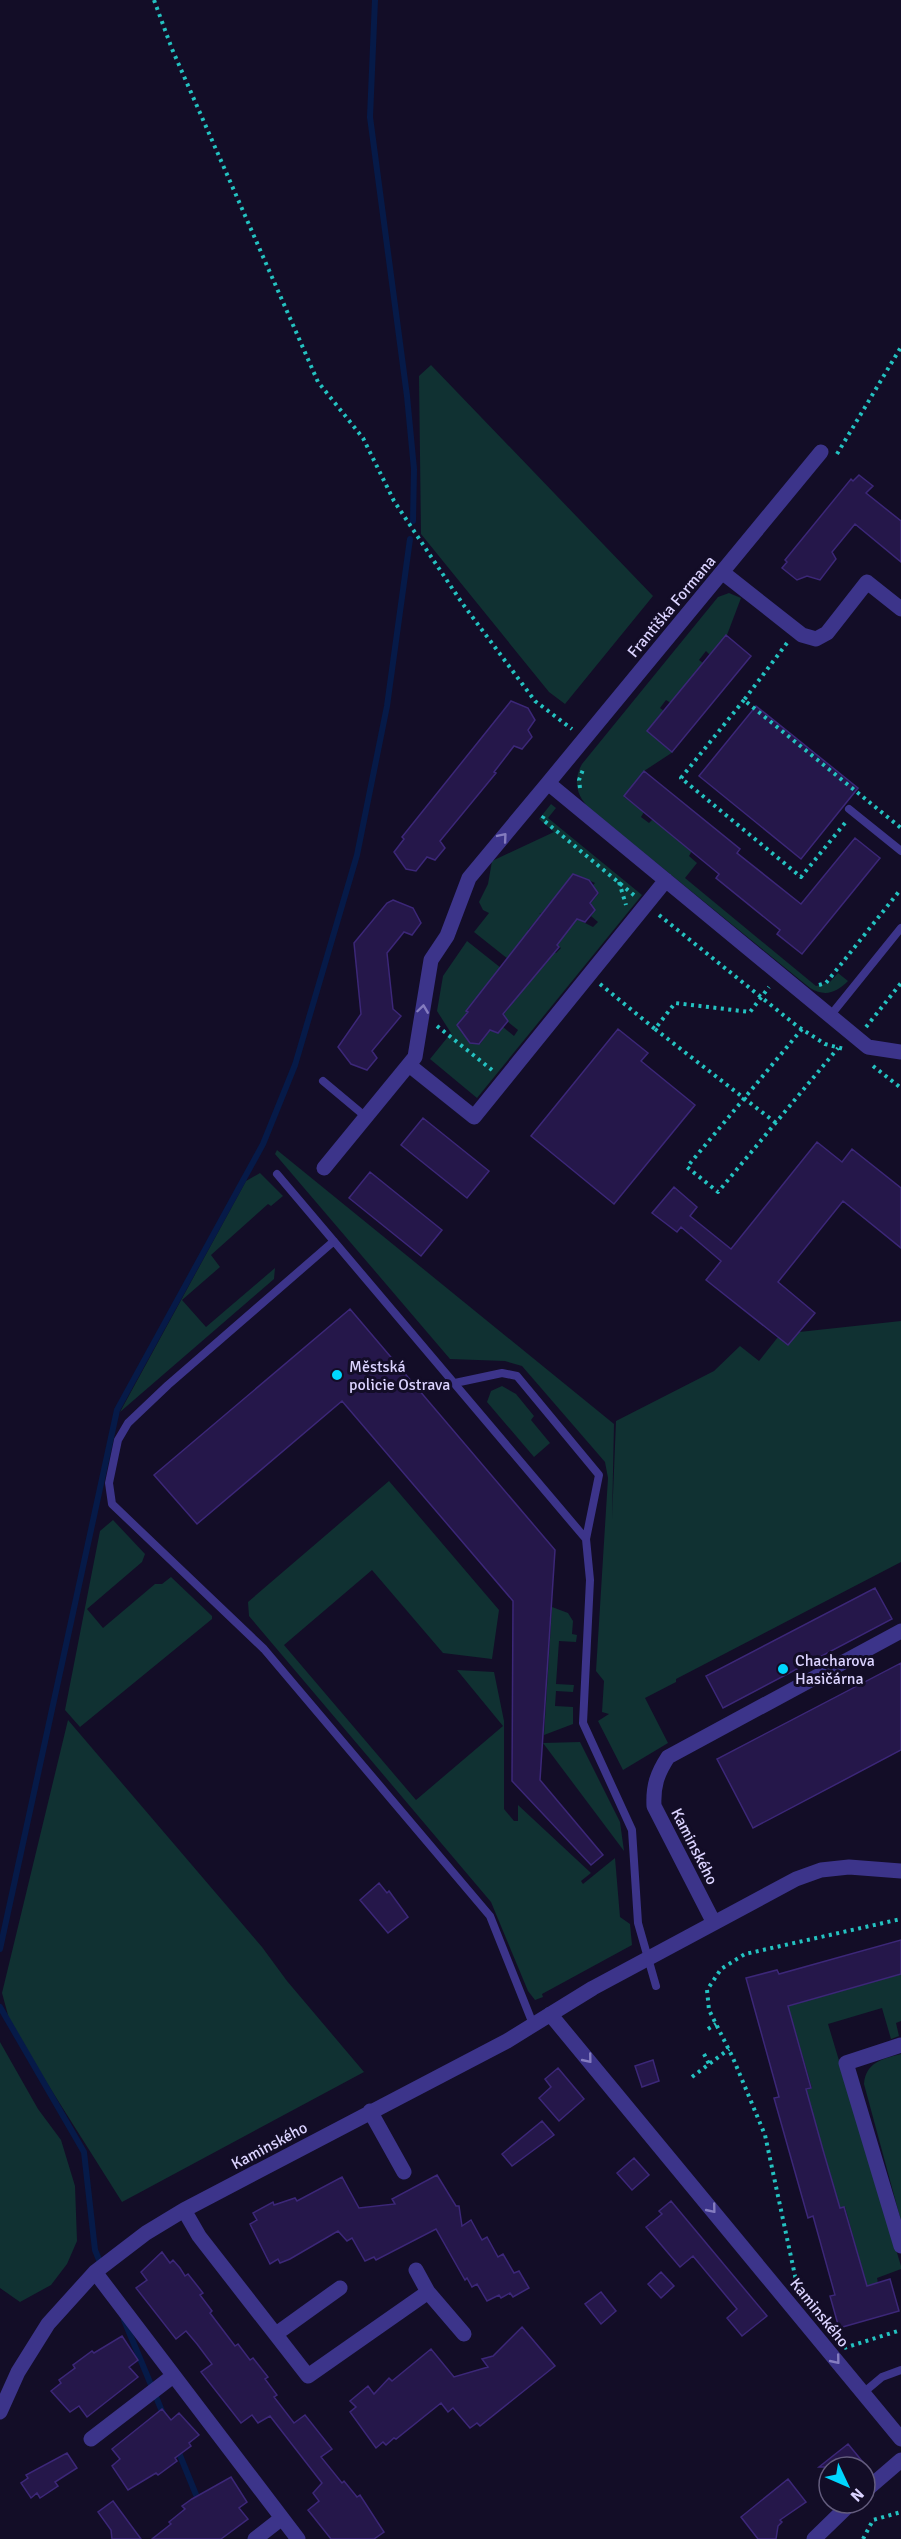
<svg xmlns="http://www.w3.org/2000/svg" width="901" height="2539" viewBox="0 0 901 2539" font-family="Signika,sans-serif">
<rect width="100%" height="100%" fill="#130d27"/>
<!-- green -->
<path fill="#103132" d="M431,365L653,596L565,704L549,692L421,534L419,376Z
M729,593L741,598L727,635L710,655L706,651L699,660L703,663L671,703L666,700L660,708L664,711L648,731L673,752L644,771L624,797L644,812L641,817L649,823L653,819L692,851L689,856L697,863L685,878L816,986L830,982L838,973L848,981C836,993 825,997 810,988L589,808C576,795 573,780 582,764L718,597Z
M551,804L556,808L548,818L642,895L477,1098L430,1059L451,1033L437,1011L443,976L467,941L501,968L466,1010L468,1012L458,1025L473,1043L480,1044L490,1030L498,1033L503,1027L514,1036L518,1030L508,1022L504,1014L554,952L556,953L561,948L557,945L577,919L593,927L598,922L591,916L595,910L591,903L599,893L591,887L595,883L574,874L541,914L539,913L541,915L528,930L530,932L508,959L474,932L489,913L483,910L479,902L488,884L492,861L554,832L539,819Z
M277,1150L614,1424L612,1519L616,1421L714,1371L740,1346L759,1361L778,1337L788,1345L799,1332L901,1321V1562L676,1679V1682L645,1698L668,1743L623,1770L598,1721L609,1714L602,1712L604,1681L596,1671L608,1478L605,1462L522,1366L505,1361L450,1359L275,1154Z
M260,1173L283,1196L271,1206L268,1204L211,1255L220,1267L182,1300L206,1327L275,1268L274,1279L120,1412L246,1181Z
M502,1386L516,1394L534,1416L531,1420L550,1443L534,1457L487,1402L491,1391Z
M389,1481L499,1610L492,1659L443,1653L372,1570L284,1645L416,1800L503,1726L457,1670L494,1672L504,1721V1809L514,1821H518V1805L591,1873L581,1881L583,1884L615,1858L620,1917L630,1924L632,1945L542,1994L543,1997L535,2000L528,1991L491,1902L249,1616L248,1602Z
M113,1520L145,1554L142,1562L87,1609L103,1628L155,1584H162L171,1577L212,1616V1619L80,1727L65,1710L100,1531Z
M552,1607L568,1613L573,1621L572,1634L577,1635L576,1642L559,1641L556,1684L574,1685L573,1692L556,1691L555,1706L573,1707V1724L544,1735Z
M68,1720L262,1947L287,1981L364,2072L122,2202L11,2026L2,1993Z
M580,1742L620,1822L624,1851L543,1743Z
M901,1974V2021L896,2023L899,2036L891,2039L882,2008L828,2024L901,2266V2269L877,2278L878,2283L867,2286L845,2207L840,2208L806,2090L812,2088L788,2006Z
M0,2042L38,2109L61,2140L75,2186L77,2241L67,2264L51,2285L20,2302L0,2288Z
M901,2054V2221L864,2084C866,2062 882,2059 901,2054Z"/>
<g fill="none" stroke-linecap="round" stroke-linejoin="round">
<!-- stream -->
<path stroke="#061a48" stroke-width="6" d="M375,0L370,117L407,396L414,469L413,521
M0,1949L117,1410L263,1144L295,1065L357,855L387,706L410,539
M0,2007L84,2152L95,2250L102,2267
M124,2320L164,2416
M177,2448L199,2502"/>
</g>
<!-- building -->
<path fill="#25174a" stroke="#3c2778" stroke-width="1.5" d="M859,475L873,486L866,493L901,521V562L855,524L832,552L836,559L820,580L807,576L797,580L782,568L787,562L785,560L851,479L853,481Z
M726,635L751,656L672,752L647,731Z
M511,701L528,708L535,720L528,730L532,737L522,749L514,746L494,772L496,773L440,841L445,848L435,860L427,857L416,871L406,869L394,852L404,839L402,837Z
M756,706L858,788L801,859L699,776Z
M644,771L740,849L737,853L801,904L855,838L880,858L802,954L777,934L780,930L716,878L719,874L624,796Z
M573,874L589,880L598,893L590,903L595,910L585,922L577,919L557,945L559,947L503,1014L508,1021L498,1033L490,1030L479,1044L470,1043L457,1025L468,1012L466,1011Z
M393,900L413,908L421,923L412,935L404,932L387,953L393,1009L401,1016L372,1051L377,1058L367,1070L351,1064L338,1047L361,1014L354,943L387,903Z
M618,1029L648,1053L641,1061L695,1105L614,1204L531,1136Z
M423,1118L489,1171L467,1198L401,1145Z
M817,1142L842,1162L852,1149L901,1188V1248L843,1201L778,1282L815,1313L788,1345L706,1280L721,1261L681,1227L677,1232L652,1213L674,1187L697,1207L690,1216L731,1249Z
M370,1172L442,1230L421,1256L349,1198Z
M350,1309L555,1550L540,1780L603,1855L591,1865L512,1781L513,1601L342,1401L197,1524L154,1475Z
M875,1588L892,1619L723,1708L706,1676Z
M901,1663V1750L753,1828L717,1759Z
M379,1883L387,1893L389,1891L408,1917L388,1933L360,1900Z
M901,1940V1974L788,2006L811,2088L806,2089L823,2150L840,2208L844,2207L867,2286L890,2279L899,2311L839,2328L830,2296L835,2295L813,2216L808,2218L774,2098L779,2097L746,1978L777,1970L779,1974Z
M653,2060L659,2081L642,2087L635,2066Z
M558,2068L584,2099L559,2121L539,2098L551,2087L545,2079Z
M542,2121L554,2135L512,2166L502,2154Z
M634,2158L649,2175L632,2190L617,2173Z
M437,2175L456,2206H459L462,2226L471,2220L482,2240L487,2237L498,2257L503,2254L514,2273L519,2271L529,2288L513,2297L510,2293L501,2298L499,2295L487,2301L477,2284L472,2287L467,2278L465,2280L436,2229L376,2260L374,2257L365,2261L352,2238L347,2241L338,2231L290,2259L280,2263L278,2259L270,2264L250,2224L257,2220L253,2213L273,2202L274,2205L295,2198L297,2201L342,2177L359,2208L395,2204L392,2199Z
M671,2201L767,2316L742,2336L727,2318L737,2309L693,2256L680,2267L646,2227L662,2214L659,2211Z
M162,2252L170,2263L173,2260L180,2268L185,2276L188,2274L203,2293L200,2295L212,2311L210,2313L235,2346L238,2344L250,2360L253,2358L268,2377L265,2379L277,2395L274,2397L294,2423L305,2415L332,2449L321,2457L342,2483L344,2481L357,2497L360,2495L384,2532L374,2539H331L308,2510L319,2501L313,2493L322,2483L270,2416L258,2423L252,2415L241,2423L201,2372L212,2364L197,2344L186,2331L176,2339L136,2288L147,2280L141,2272Z
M661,2272L674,2286L661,2298L648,2284Z
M601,2292L616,2311L601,2324L585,2304Z
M522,2327L555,2366L480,2426L477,2423L470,2428L453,2408L448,2412L441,2403L396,2439L394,2438L386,2445L383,2442L376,2448L350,2412L356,2407L350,2401L368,2386L374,2394L389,2378L392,2381L431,2349L454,2377L488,2367L482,2359L493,2356Z
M122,2336L138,2360L129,2367L138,2377L87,2417L79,2406L70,2412L51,2391L61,2383L59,2380L75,2368L73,2365L92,2351L94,2353Z
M162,2409L171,2420L179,2413L199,2435L189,2443L191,2446L175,2458L177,2461L158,2475L156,2473L128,2490L112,2466L120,2459L112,2449Z
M848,2444L867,2467H819Z
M67,2453L77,2468L55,2482L58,2486L40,2498L37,2493L31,2498L21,2483L28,2478L26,2475Z
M231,2477L247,2502L239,2508L248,2519L221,2539H152L171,2524L169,2522L185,2509L182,2506L192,2499Z
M788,2479L806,2502L780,2520L782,2522L778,2526L776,2539H758L741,2517Z
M113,2501L141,2539H112L111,2530L98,2512Z"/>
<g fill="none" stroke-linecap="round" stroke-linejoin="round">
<!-- path -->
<path stroke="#24c2c1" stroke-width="4" stroke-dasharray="3 4.5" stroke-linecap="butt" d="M154,0L172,49L318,382L363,438L394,501L462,603L535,701L572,729
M837,454L901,347
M787,643L744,700L901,828
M744,700L681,778L801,877L845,823
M580,788L579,780L584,767
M544,816L542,819L635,896
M619,882L626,905
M659,915L797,1026L825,1044L844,1049
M600,984L655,1029L675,1003L750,1012L769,987
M819,985L826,983L901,889
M437,1026L492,1070
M866,1027L901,983
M655,1029L776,1123
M802,1029L687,1167L718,1192L838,1048
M873,1066L901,1088
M708,2029L716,2024
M704,2054L709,2064
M692,2077L729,2049
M797,2285L765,2135L733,2058L709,2010L707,1990L721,1969L745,1954L901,1919
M844,2348L901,2330
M863,2539L873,2520L901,2512"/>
<!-- lane -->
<path stroke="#3c348a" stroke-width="8" d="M849,809L901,851
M830,1016L901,928
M323,1081L366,1117
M277,1174L586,1539L590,1580L583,1723L632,1830L638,1923L656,1986
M334,1241L168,1385L128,1423L118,1440L109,1483L112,1504L264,1649L490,1916L533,2024
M455,1383L502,1373L517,1376L599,1475L586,1539
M863,2393L882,2377L901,2370"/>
<!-- street -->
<path stroke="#3c348a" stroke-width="15" d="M821,452L548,783L868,1047L901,1052
M722,572L802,635L816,639L827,633L867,582L901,609
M409,1065L474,1117L666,880
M324,1168L415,1057L431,960L447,936L469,878L548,783
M714,1923L654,1806C653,1786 657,1774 668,1757L901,1631
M550,2014L901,2439
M901,2045L846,2063L901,2246
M370,2111L404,2172
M184,2210L199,2236L308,2376L428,2292L464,2334
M416,2270L428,2292
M95,2272L282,2518L255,2539
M276,2334L340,2288
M0,2412L18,2372L48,2324L95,2272L146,2233L184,2210L507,2041L593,1988L796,1879L821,1870L849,1867L901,1871
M91,2439L173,2376
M865,2491L901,2460
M282,2518L298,2539
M814,2539L851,2503"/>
</g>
<!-- one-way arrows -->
<defs><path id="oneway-chevron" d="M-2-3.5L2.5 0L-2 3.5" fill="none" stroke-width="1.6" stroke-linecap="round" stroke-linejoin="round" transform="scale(1.5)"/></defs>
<g stroke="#847cbf">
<use href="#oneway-chevron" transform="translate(503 837) rotate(-50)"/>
<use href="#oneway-chevron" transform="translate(423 1009) rotate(-82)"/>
<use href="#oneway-chevron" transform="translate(588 2059) rotate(51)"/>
<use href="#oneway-chevron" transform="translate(712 2209) rotate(51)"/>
<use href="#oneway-chevron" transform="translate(836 2360) rotate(51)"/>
</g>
<!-- markers -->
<g fill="#00d6fe" stroke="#130d27" stroke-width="2">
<circle cx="337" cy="1375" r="6"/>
<circle cx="783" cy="1669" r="6"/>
</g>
<g text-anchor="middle" stroke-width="6" stroke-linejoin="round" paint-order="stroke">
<!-- street labels -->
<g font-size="16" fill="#dbd3ff" stroke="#130d27">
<text transform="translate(671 606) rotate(-50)" y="6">Františka Formana</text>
<text transform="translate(695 1846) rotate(63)" y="6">Kaminského</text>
<text transform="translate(269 2145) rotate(-28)" y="6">Kaminského</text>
<text transform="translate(820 2312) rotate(51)" y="6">Kaminského</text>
</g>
<!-- poi labels -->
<g font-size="16" fill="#dbd3ff" stroke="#130d27" text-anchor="start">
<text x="349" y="1372">Městská<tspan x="349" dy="18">policie Ostrava</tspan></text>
<text x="795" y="1666">Chacharova<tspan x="795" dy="18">Hasičárna</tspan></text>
</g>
</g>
<!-- north arrow -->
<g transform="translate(847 2485) rotate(134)"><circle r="28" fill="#130d27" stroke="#635c7d" stroke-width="1.5"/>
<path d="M0-4.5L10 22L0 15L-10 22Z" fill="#00d6fe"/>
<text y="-9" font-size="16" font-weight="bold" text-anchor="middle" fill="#dbd3ff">N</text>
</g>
</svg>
